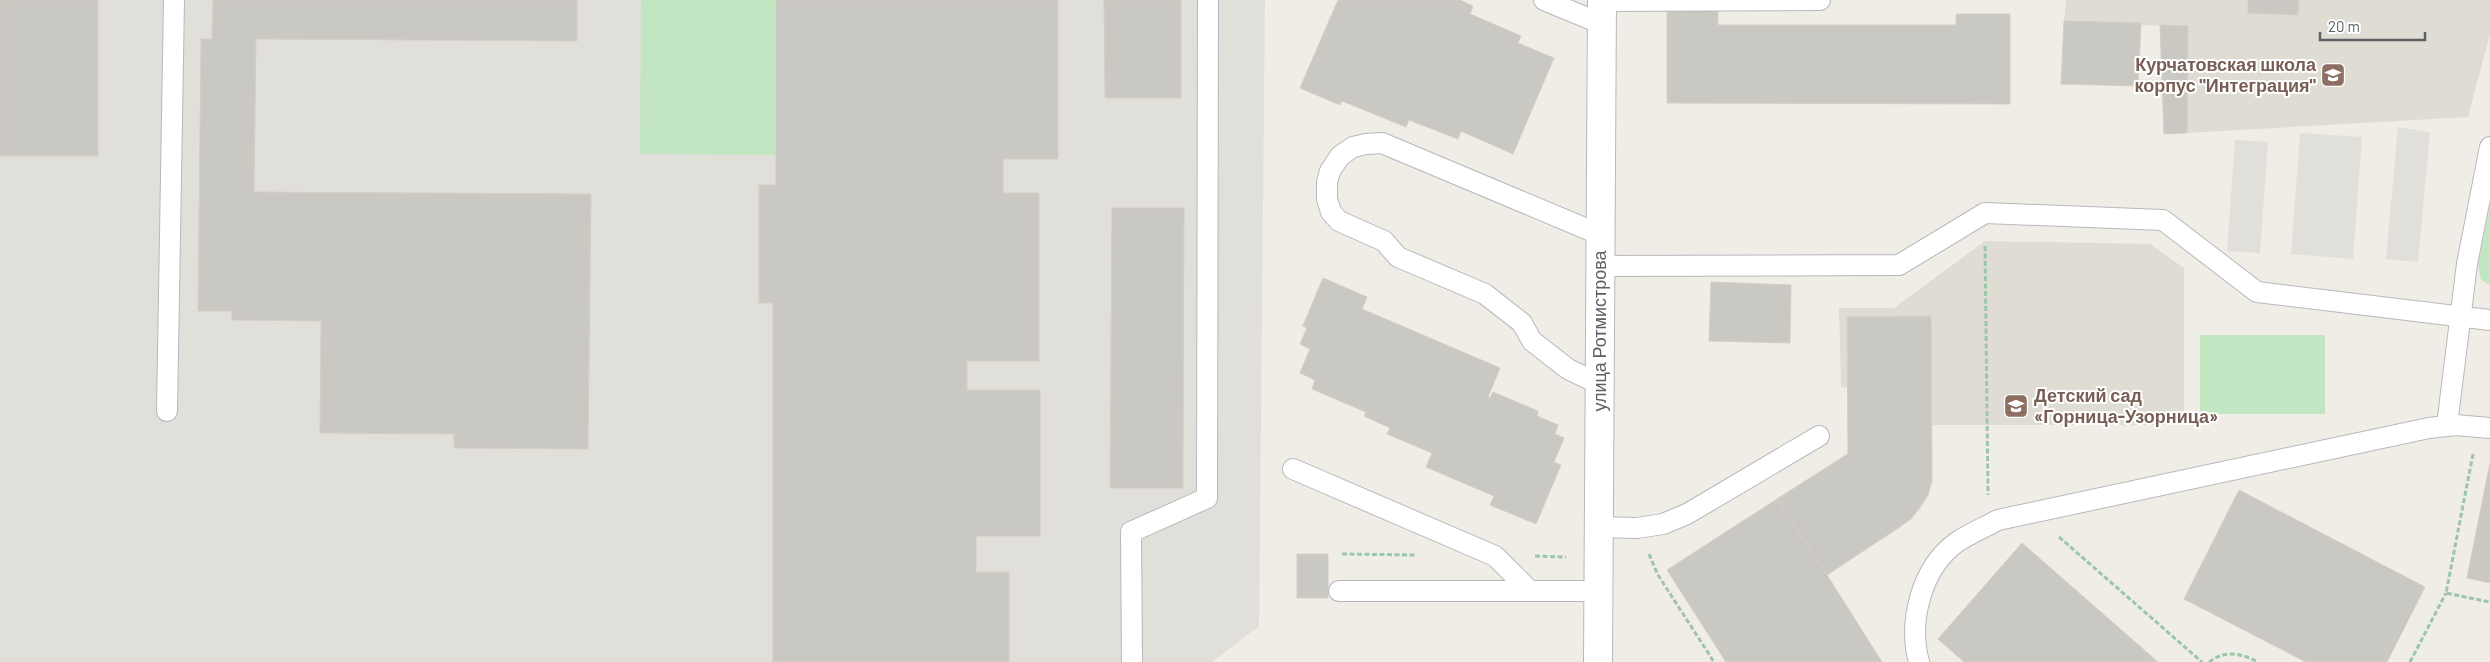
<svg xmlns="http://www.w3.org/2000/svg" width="2490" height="662" viewBox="0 0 2490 662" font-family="Barlow,sans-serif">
<rect width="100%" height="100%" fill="#efede5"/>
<!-- industrial -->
<path fill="#e1dfda" d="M0,0H1265L1259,626L1212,662H0Z
M2398,127L2430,132L2418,262L2386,259Z
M2300,133L2362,137L2353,259L2291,254Z
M2235,140L2268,142L2260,253L2227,251Z"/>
<!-- education -->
<path fill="#dfdcd3" d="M2066,0H2490V34L2468,117L2187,133L2188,27L2064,21Z
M1985,241L2150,244L2184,268V425H1932V481L1928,495L1920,510L1900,528L1827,575L1777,499L1848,453V388L1841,387L1839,308H1894Z"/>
<!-- green -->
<path fill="#c3e6c2" d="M641,0H776V155L640,154Z
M2490,206V285L2481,280L2478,265Z
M2200,335H2325V414H2200Z"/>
<!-- building -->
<path fill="#cac8c2" stroke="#d4cfc4" d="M0,0H98V156H0Z
M213,0H577V41L256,39L254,192L591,194L588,449L454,448V434L320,433L321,321L232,320V311H198L201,39H212Z
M776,0H1058V159H1003V193H1039V361H967V390H1040V536H976V572H1009V662H773V303H759V185H776Z
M1104,0H1181V98H1105Z
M1338,0H1460L1473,6L1470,14L1521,36L1518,43L1554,58L1513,154L1461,131L1458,139L1409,120L1406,127L1342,101L1340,105L1300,88Z
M2248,0H2299L2298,15L2248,13Z
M1667,10H1718V25H1956V14H2010V104L1667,103Z
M2064,21L2141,23L2138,86L2061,84Z
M2160,25L2188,26L2187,133L2164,134Z
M1112,208H1184L1183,488H1110Z
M1323,278L1367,297L1362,309L1500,368L1488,397L1490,398L1493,392L1538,411L1537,416L1558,425L1555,434L1564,438L1554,462L1561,465L1536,524L1490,505L1494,496L1426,467L1432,453L1387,434L1390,428L1364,416L1366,412L1312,389L1315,380L1300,373L1310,349L1300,344L1307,328L1303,326Z
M1711,282L1791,285L1790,343L1709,341Z
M1931,316L1932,481L1928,495L1911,519L1827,575L1777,499L1848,454L1847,317Z
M2490,463V583L2467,578Z
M2239,490L2425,587L2387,662H2306L2184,599Z
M1777,499L1827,575L1882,662H1726L1667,570Z
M2022,543L2158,662H1964L1938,639Z
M1297,554H1328V598H1297Z"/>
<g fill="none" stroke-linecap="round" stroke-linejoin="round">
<defs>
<path id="service" d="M1544,0L1602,24
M1602,1L1820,0
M1600,266L1899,265L1985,213L2163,220L2257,292L2490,320
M1599,384L1568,369L1532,341L1522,323L1485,294L1398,257L1384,241L1339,221L1331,212L1327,199V182L1330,171L1340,156L1353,147L1366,144L1382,143L1601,235
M167,411L174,0
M2447,425L2467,264L2490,147
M1293,469L1495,556L1530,591
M1598,527L1637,528L1663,524L1687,514L1819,436
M1339,591H1598
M1132,662L1131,532L1207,498L1208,0
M1919,662C1908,622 1921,568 1957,542C1969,534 1985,527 1998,520L2429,428L2456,425L2490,428"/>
<path id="minor" d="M1598,662L1602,0"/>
</defs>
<!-- service casing -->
<use href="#service" stroke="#b6b8bc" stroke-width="22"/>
<!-- minor casing -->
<use href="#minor" stroke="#b6b8bc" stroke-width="30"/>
<!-- path -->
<path stroke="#9bc7a7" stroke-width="3" stroke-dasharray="5 2.5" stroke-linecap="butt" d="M1985,246L1988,495
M2473,454L2446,593L2490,602
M2059,537L2202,662
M1342,554L1416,555
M1649,554L1658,575L1714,662
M1535,556L1566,557
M2209,662C2225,650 2241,653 2258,662
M2410,662L2446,593"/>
<!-- service -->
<use href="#service" stroke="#fff" stroke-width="20"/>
<!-- minor -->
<use href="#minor" stroke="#fff" stroke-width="28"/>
</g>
<!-- icons -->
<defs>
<symbol id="school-square" viewBox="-11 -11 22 22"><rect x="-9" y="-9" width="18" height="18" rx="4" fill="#8d6e63" stroke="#fff"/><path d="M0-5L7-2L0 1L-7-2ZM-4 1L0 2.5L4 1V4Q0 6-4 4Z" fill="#fff"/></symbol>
</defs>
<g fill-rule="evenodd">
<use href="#school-square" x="2319" y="61" width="28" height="28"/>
<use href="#school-square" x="2002" y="392" width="28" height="28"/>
</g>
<g text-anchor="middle" stroke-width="4" stroke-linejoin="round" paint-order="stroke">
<!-- education labels -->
<g font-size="18" font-weight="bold" fill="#785e54" stroke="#fff" text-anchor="end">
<text x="2316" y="71">Курчатовская школа<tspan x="2316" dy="21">корпус "Интеграция"</tspan></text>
<text x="2034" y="402" text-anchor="start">Детский сад<tspan x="2034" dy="21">«Горница-Узорница»</tspan></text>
</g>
<!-- street labels -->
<g font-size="18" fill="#5d6166" stroke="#fff">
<text transform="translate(1600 331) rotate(-90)" y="6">улица Ротмистрова</text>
</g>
</g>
<!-- scale -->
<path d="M2320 32v8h105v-8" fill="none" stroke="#5d6166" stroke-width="2.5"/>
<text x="2328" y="32" font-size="15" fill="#5d6166" stroke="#ffffff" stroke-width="4" paint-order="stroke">20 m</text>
</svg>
